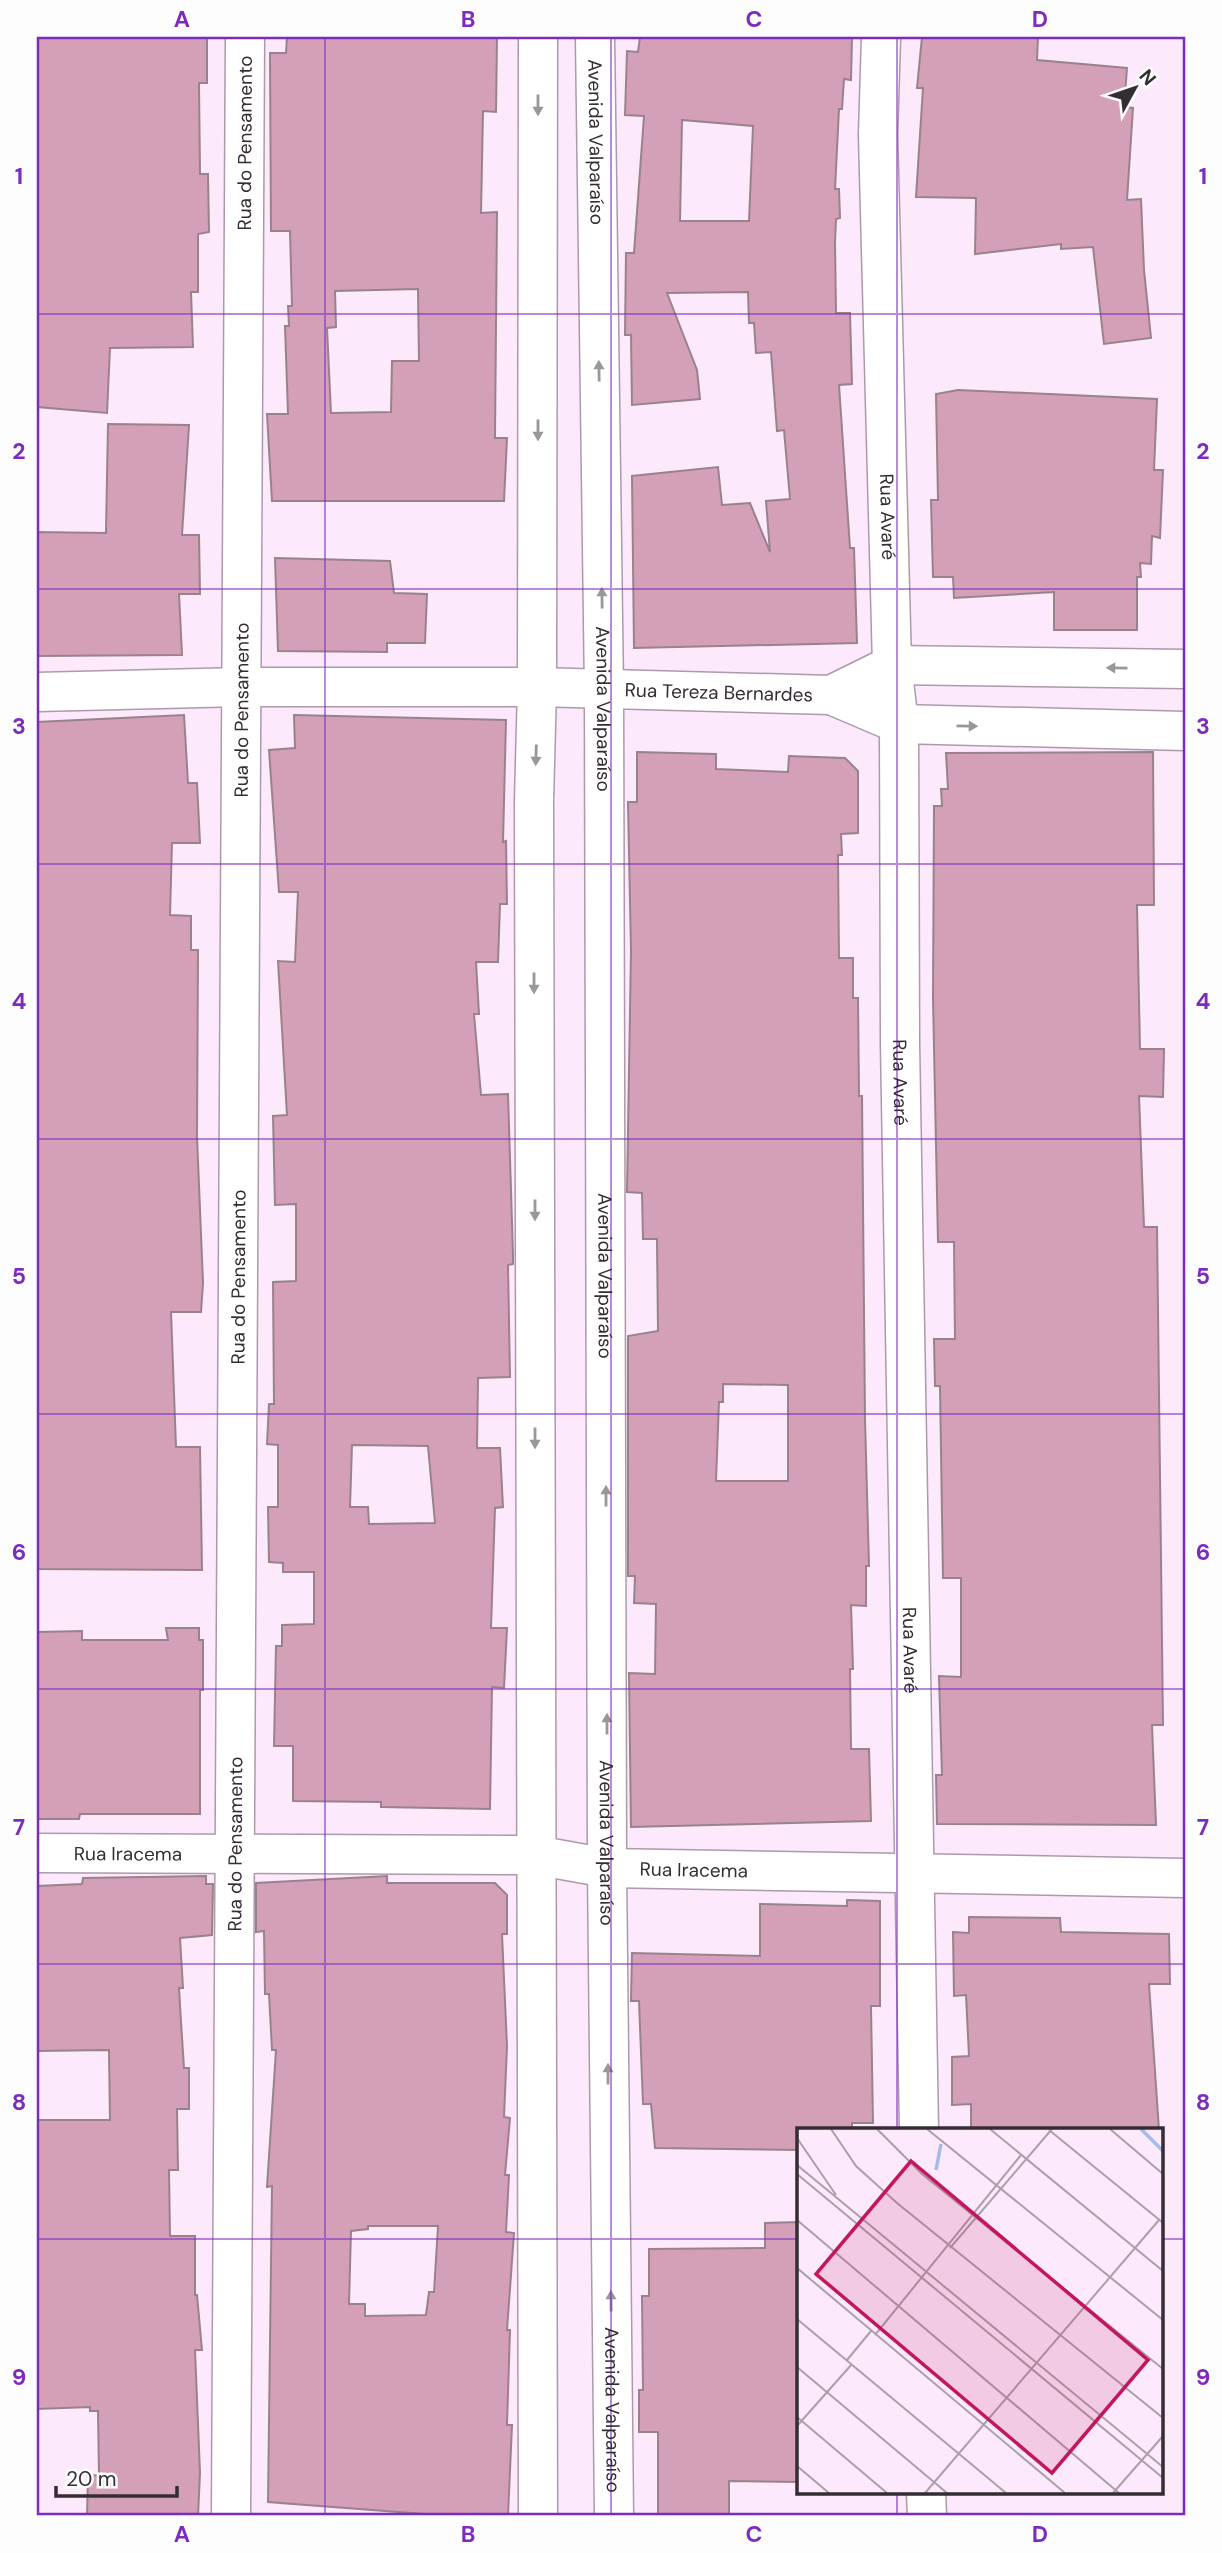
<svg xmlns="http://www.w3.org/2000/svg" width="1222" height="2553" viewBox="0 0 1222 2553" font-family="'DM Sans',sans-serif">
<rect width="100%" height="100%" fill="#fce9fb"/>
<!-- building -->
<path fill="#d4a0b8" stroke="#99828c" stroke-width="2" fill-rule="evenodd" d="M37,37H207V83H199L200,174H208L209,232L198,234V292H191L193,347L110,348L107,413L37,407Z
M287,37H497L496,112L483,111L481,213L497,212L495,438H507L504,501H272L267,414H288L285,326H289L288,306H292L290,231H271L270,53H286ZM418,289L419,361H392L391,412L331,413L327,328L336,327L335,291Z
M640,37H852L851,80L844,79L842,109H839L835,189H839L840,218L836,219L835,242L836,313H850L852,384L839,385L850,548H854L857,643L634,648L632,476L718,467L722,505L750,503L770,552L766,501L790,499L784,430L777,431L771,352L756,353L754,323H749L748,292L667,293L697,370L700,399L632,405L631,335H625L626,253H634L644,116L625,115L627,51L638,52ZM682,120L753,126L749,221H680Z
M922,37H1038L1037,60L1127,68L1124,107L1133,108L1127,200L1141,199L1144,270L1151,338L1104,344L1093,247L1061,249V244L975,254L976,198L916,197L923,88H917Z
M958,390L1157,399L1154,470H1163L1160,538L1152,536L1151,564L1140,563L1141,577H1137V630H1054V592L954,598L953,577H933L931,500H938L936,394Z
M108,424L189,425L182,535H199L200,594H179L182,655L37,656V532L106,533Z
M275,558L390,561L394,593L427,594L425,643H387V652L278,651Z
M184,715L188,783H197L200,843H172L170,915L191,916V950H198L197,1136L203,1283L201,1312H171L176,1447H200L202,1570L37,1569V722Z
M294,715L506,720L503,842L506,841L507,904H500L498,962H476L479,1014H474L481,1095L508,1094L513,1255V1264L508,1265L510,1377L478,1378L477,1448H500L503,1507L495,1508L491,1628H507L504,1688L492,1687L490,1809L381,1807V1802L293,1801V1746H274L276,1646H282V1625L314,1624V1572H283V1563L269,1562L268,1507H278V1445L267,1444L269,1404H274L273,1282L296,1281V1204L275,1205L273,1116L287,1115L278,961L295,962L298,892H279L269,750L295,748ZM352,1445L428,1446L435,1523L369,1524L368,1507H350Z
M637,752L716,754V769L788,772L789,756L845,758L858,771V833L841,834L842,855H838L839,958H853V998H858L859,1096H862L865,1419L869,1566H866V1606L851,1605L853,1669H850L851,1749H869L871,1821L631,1827L629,1673L655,1674L656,1604L634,1603L635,1576H628V1336L658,1331L657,1239H643L642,1193L627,1192L631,951L628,802H637ZM723,1384L788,1385V1481H716L719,1402H723Z
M1153,752L1154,905H1137L1140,1049H1164L1163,1097L1139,1096L1144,1227H1157L1163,1725H1152L1156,1825L937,1824L936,1775H942L939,1676L961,1677V1578H943L940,1386H935L934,1339H955L954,1242H938L933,998L934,806H942L941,789H948L946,753Z
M166,1628H199V1640H203V1690H200V1814H80L79,1819H37V1632L82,1631V1640H168Z
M206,1876V1884H213L212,1935L180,1938L183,1988H179L181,2022L184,2068H189V2109H177L178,2170H169L170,2236H195V2295H197L202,2350H195L200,2473L198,2516H87L88,2476L99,2475L98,2411H90V2407L37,2409V2120H110L109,2050L37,2051V1886L82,1884L83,1878Z
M387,1876V1883H495L507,1895V1934H502L507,2046L504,2117L510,2118L505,2175H509L506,2232L514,2233L507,2330H510L507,2425H512L508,2516H424V2514L268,2502L272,2186L267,2187L276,2050H272L269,1994H265L264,1931L256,1932V1883ZM368,2226H438L434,2292H429L426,2315L365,2316V2304H349L351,2231L368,2229Z
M847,1900L880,1901V2006H871L873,2123H852V2130H799V2150L655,2148L651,2104H643L639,2001H631L632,1953L760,1956V1904L847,1906Z
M969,1917L1060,1918L1061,1932L1169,1934L1170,1984H1149L1159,2130H971V2104L952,2105V2057L969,2056L966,1995L954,1996L953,1932L969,1933Z
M799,2222V2482L729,2481V2516H658V2432H639V2390H643L642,2296H649V2249L765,2248V2223Z"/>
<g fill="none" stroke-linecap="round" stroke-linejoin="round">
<defs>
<g id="street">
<path id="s1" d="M881,37L878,135L892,665L899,724L900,1043L919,2130"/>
<path id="s2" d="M37,692L242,687H537L831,695L892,665L1185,669"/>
<path d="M831,695L899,724L1185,731"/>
<path id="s3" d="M37,1853L535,1855L607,1868L1185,1878"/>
<path d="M926,2492L927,2516"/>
<path id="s4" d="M231,2516L245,37"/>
</g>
<g id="secondary">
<path d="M538,37L537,687L534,801L538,2516"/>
<path id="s5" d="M595,37L604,691L607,1868L614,2516"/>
</g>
</defs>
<!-- street casing -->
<use href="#street" stroke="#ac9aab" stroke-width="41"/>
<!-- secondary casing -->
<use href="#secondary" stroke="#ac9aab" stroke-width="41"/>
<!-- street -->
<use href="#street" stroke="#fff" stroke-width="38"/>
<!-- secondary -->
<use href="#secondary" stroke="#fff" stroke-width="38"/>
</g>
<!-- one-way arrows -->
<defs><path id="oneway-solid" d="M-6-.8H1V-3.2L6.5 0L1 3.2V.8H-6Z" transform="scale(1.75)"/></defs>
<g fill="#9a969a">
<use href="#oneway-solid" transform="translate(538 105) rotate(90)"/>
<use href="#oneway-solid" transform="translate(599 371) rotate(-91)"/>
<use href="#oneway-solid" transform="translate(538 430) rotate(90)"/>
<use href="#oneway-solid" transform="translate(602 598) rotate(-91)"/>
<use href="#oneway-solid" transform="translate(1117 668) rotate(-179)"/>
<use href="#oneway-solid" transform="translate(967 726) rotate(1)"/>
<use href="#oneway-solid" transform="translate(536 755) rotate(92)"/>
<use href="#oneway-solid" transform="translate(534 983) rotate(90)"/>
<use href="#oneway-solid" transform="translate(535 1210) rotate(90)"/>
<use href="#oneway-solid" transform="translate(535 1438) rotate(90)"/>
<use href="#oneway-solid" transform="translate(606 1496) rotate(-90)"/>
<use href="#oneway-solid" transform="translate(607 1724) rotate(-90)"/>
<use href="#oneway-solid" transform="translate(608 2074) rotate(-90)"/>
<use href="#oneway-solid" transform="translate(611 2301) rotate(-91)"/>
</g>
<!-- grid -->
<path fill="none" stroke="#7b2cbf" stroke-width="2" stroke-opacity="0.55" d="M325,37V2516M611,37V2516M897,37V2130M37,314H1185M37,589H1185M37,864H1185M37,1139H1185M37,1414H1185M37,1689H1185M37,1964H1185M37,2239H799M1161,2239H1185M897,2492V2516"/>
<g text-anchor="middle" stroke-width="7" stroke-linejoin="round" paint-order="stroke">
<!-- street labels -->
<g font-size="19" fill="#342d34" stroke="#fdfdfd">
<text dy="7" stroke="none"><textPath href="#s4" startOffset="2373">Rua do Pensamento</textPath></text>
<text dy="7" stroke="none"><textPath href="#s5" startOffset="105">Avenida Valparaíso</textPath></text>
<text dy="7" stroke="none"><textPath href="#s1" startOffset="480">Rua Avaré</textPath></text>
<text dy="7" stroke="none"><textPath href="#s2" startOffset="682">Rua Tereza Bernardes</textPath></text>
<text dy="7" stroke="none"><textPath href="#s5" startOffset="672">Avenida Valparaíso</textPath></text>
<text dy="7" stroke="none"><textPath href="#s4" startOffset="1806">Rua do Pensamento</textPath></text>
<text dy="7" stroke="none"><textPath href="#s1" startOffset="1046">Rua Avaré</textPath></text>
<text dy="7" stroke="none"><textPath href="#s5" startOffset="1239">Avenida Valparaíso</textPath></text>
<text dy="7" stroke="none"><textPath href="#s4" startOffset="1239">Rua do Pensamento</textPath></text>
<text dy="7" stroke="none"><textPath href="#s1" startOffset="1614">Rua Avaré</textPath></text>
<text dy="7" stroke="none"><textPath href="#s4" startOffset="672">Rua do Pensamento</textPath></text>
<text dy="7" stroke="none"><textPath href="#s5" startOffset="1806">Avenida Valparaíso</textPath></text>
<text dy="7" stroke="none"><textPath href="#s3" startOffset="91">Rua Iracema</textPath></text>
<text dy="7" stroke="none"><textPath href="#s3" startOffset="658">Rua Iracema</textPath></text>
<text dy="7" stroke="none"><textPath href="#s5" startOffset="2373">Avenida Valparaíso</textPath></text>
</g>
</g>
<!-- overview -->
<g transform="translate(797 2128)">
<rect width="366" height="366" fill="#fce9fb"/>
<path fill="none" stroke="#a4bae8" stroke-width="3.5" d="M344,1L366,23M139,42L144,16"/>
<path fill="none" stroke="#ac9eab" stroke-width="2" d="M34,1L59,38L100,75L366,290M80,1L125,46L366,241M130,1L366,192M193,1L366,143M313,1L366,46M252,2L365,94M0,10L39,67M0,37L366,339M0,46L366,350M0,92L322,365M153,120L255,1M0,140L268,365M0,191L209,365M78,207L224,27M50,232L74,203M0,239L150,365M0,289L90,365M0,298L55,236M0,338L32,365M128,365L362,92M316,365L366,308"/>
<path fill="#c2185b" fill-opacity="0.15" stroke="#c2185b" stroke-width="3.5" d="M114,33L351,232L255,345L19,146Z"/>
<rect width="366" height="366" fill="none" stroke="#342d34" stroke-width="3.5"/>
</g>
<!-- border -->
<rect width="1222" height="2553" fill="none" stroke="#fdfdfd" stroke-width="77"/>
<!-- north arrow -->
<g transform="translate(1135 88) rotate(50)" stroke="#fdfdfd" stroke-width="5" paint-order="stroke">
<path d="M0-5L12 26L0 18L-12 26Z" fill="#342d34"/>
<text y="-10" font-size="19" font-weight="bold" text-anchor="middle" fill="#342d34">N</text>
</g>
<!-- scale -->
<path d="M56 2486v10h121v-10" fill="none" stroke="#342d34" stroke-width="3.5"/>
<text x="66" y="2486" font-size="21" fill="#342d34" stroke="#fdfdfd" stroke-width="5" paint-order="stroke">20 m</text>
<rect x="38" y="38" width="1146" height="2476" fill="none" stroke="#7b2cbf" stroke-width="2.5"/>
<g font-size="23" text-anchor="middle" font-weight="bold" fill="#7b2cbf">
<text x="182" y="27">A</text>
<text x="468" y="27">B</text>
<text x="754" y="27">C</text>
<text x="1040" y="27">D</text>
<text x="19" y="184">1</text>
<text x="1203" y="184">1</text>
<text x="19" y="459">2</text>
<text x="1203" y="459">2</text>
<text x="19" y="734">3</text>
<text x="1203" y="734">3</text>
<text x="19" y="1009">4</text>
<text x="1203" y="1009">4</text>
<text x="19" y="1284">5</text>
<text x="1203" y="1284">5</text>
<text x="19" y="1560">6</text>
<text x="1203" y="1560">6</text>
<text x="19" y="1835">7</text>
<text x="1203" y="1835">7</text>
<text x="19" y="2110">8</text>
<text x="1203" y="2110">8</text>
<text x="19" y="2385">9</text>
<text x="1203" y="2385">9</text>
<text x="182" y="2542">A</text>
<text x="468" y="2542">B</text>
<text x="754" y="2542">C</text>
<text x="1040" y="2542">D</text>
</g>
</svg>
